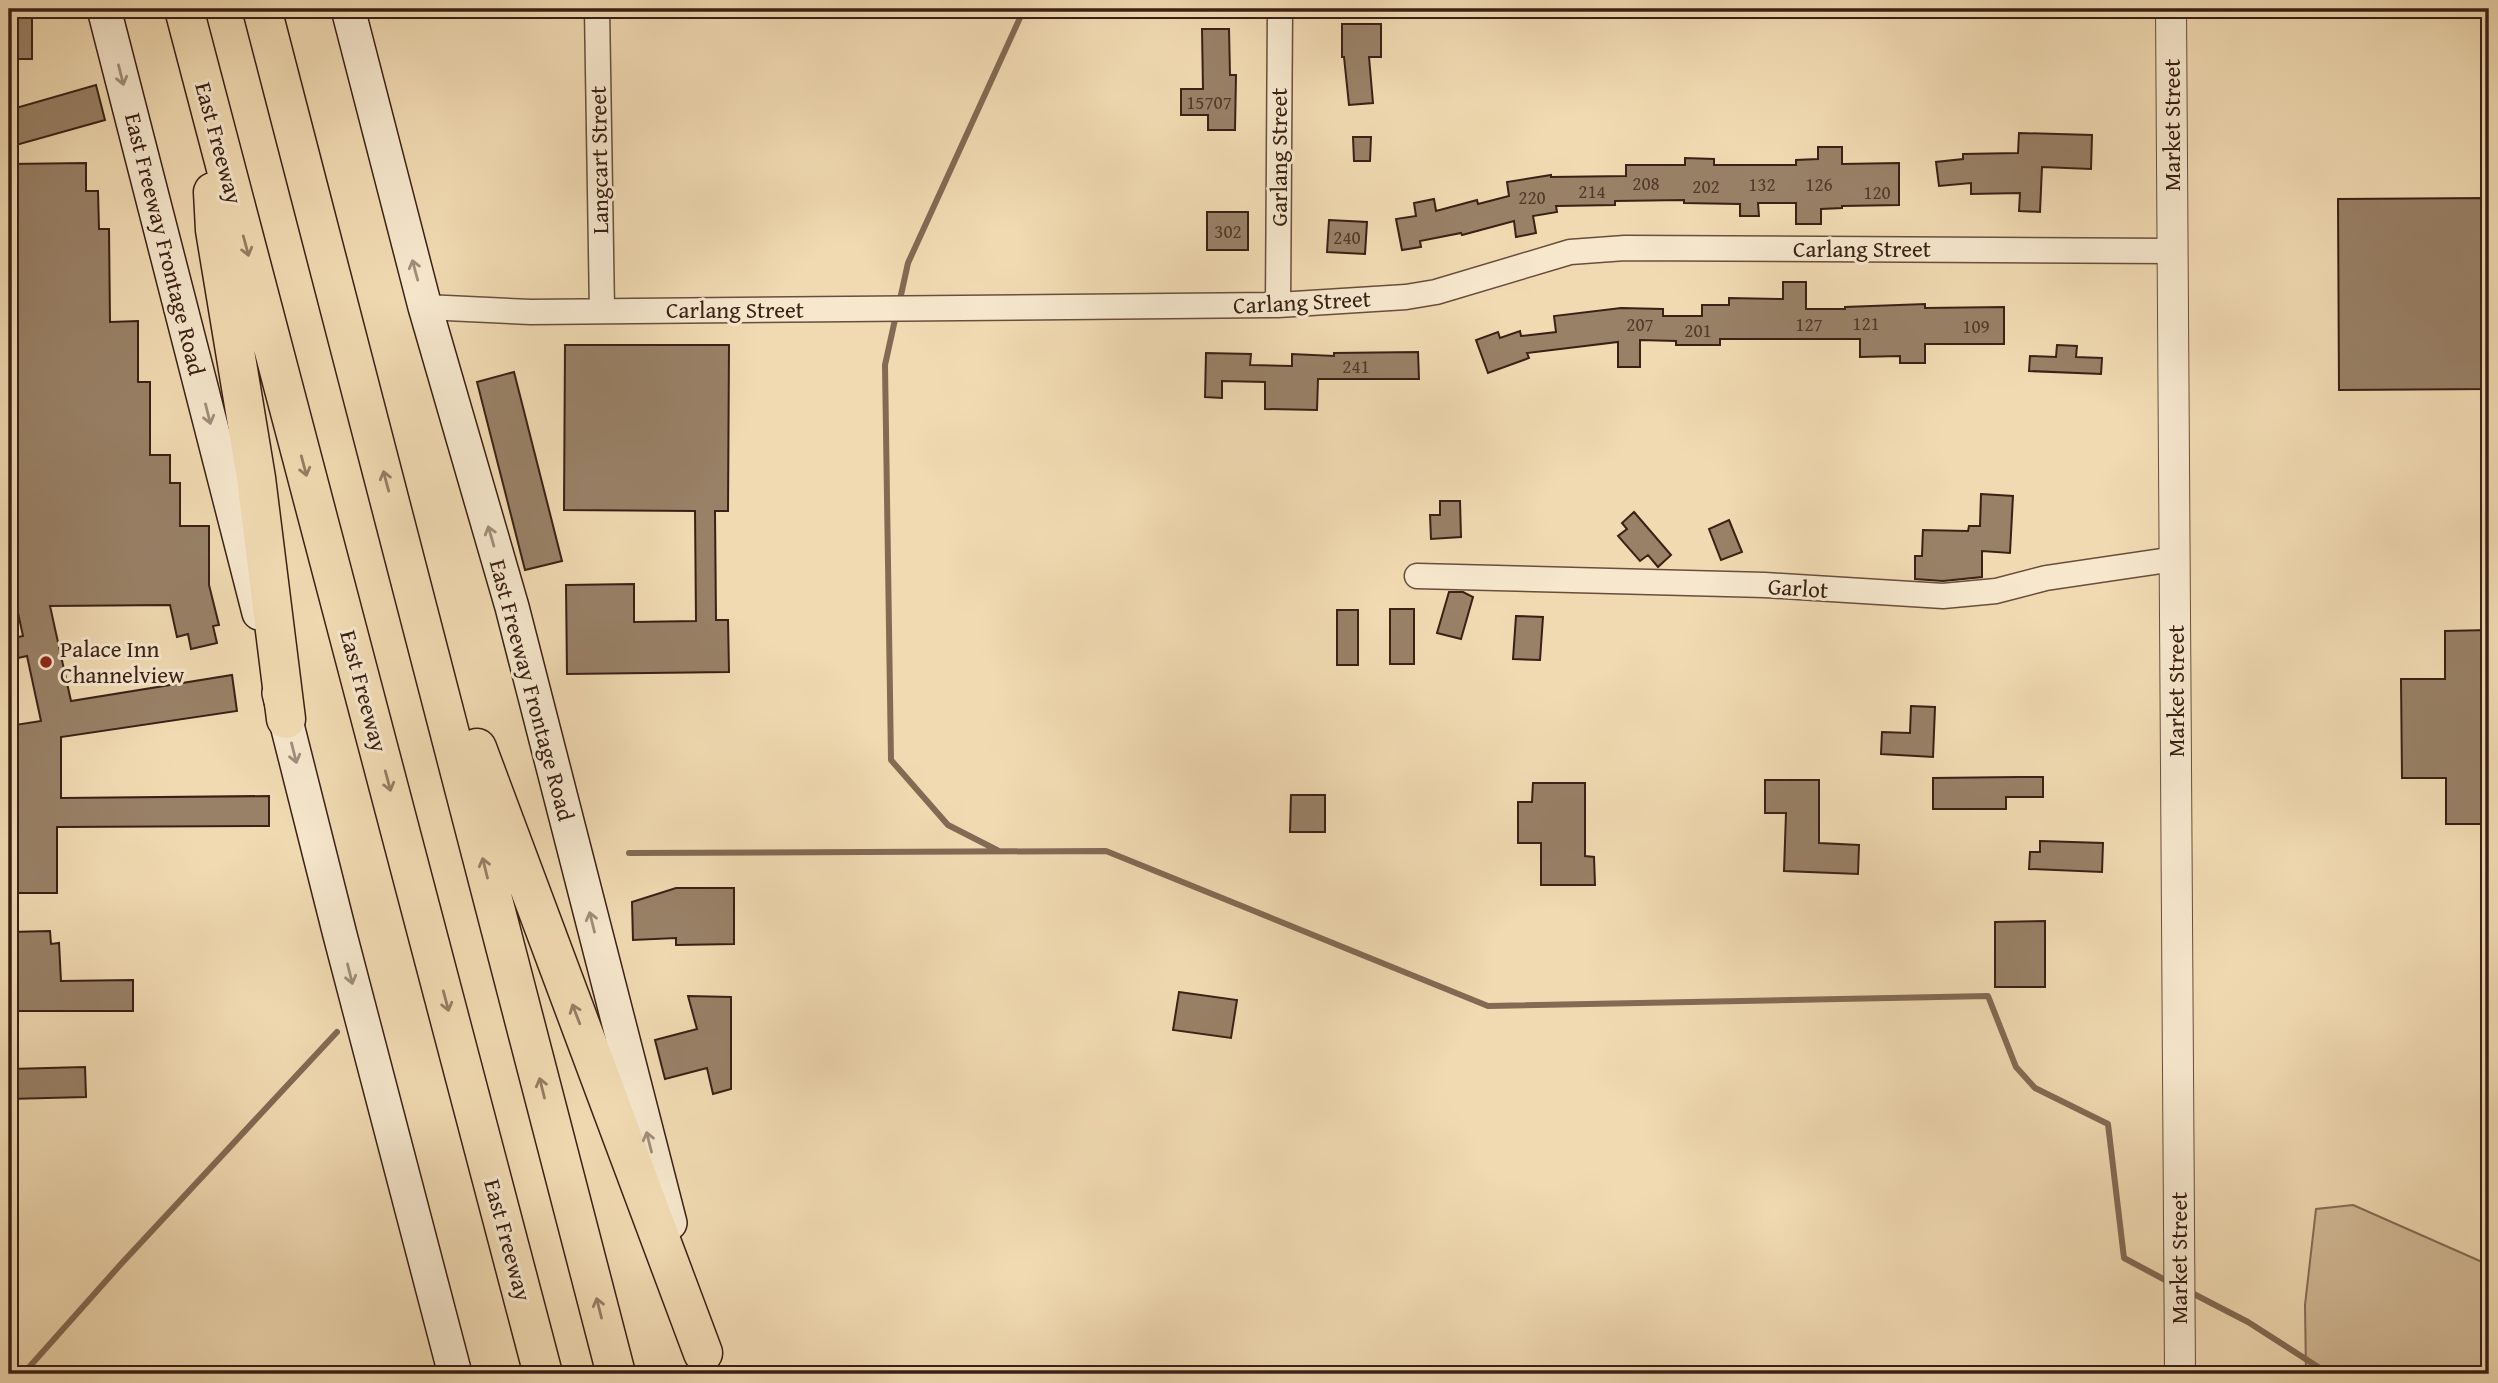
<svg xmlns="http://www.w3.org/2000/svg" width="2498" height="1383" viewBox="0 0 2498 1383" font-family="'Gentium Book Plus',serif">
<rect width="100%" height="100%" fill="#f1dab2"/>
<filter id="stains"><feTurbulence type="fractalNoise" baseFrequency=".00286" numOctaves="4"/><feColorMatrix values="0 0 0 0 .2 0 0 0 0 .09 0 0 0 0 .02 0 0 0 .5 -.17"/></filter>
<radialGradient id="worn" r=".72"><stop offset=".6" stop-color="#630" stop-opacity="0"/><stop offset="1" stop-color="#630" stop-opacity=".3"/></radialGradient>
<!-- green -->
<path fill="#d2ba97" stroke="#866d56" stroke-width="2" d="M2353,1205L2489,1265V1374H2306L2305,1305L2316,1209Z"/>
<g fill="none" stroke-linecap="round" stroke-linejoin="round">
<!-- stream -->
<path stroke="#836a54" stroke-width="6" d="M899,304L908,263L1024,9
M896,315L885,365L891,760L948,825L997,850
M629,853L1106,851L1488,1006L1988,996L2016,1067L2035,1088L2108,1124L2124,1258L2169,1282
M2188,1291L2248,1322L2329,1374
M23,1374L121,1264L337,1032"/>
</g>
<!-- building -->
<path fill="#998167" stroke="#3a2016" stroke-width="2" d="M9,9H32V59H9Z
M1342,24H1381V57H1369L1373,103L1349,105L1344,57H1342Z
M1202,29H1229L1230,75H1236L1235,130H1208V115H1181V89H1203Z
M96,85L105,120L9,147V110Z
M2019,133L2092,135L2091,169L2042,167L2040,212L2019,211L2020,193L1971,194V183L1939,186L1936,162L1963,159V154L2018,153Z
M1353,137H1371L1370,161H1354Z
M1818,147H1842V164L1899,163V205L1842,206V208L1821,209V224H1796V203H1758L1759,216H1740V204L1684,203V200L1615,201V205L1556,206L1557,212L1533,216L1536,233L1516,237L1514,221L1462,235L1461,233L1420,241L1421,247L1402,250L1396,219L1416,216L1414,203L1434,199L1436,211L1477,200L1478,204L1509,196L1507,182L1551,175V177L1626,176V165H1685V158L1714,159V165H1796V160L1818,159Z
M86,163V191H98L99,229H109L110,322L138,321V382H150V455H170V483H180V526H209V585L219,625L213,626L217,643L191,649L188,634L177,637L170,605L50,606L71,701L232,675L237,711L61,737V798L269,796V826L57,827V893H9V850H16L15,725L41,721L27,656L9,660V639L23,636L9,571V164Z
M2489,198V389L2339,390L2338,199Z
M1207,212H1248V250H1207Z
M1329,220L1367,222L1365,254L1327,252Z
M1783,282H1806V309H1845V307L1925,304V308L2004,307V344H1925V363H1900V356L1860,357V339H1720V345H1676V341L1640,340V367H1618V342L1527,353L1529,358L1488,373L1476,340L1498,332L1500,338L1520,331L1521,336L1556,332L1554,316L1621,308L1663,309V316H1702V305H1729V298L1783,299Z
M565,345H729L728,511H715L716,620H728L729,672L567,674L566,585L634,584V622L696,621L695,511L564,510Z
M2057,345L2077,346L2076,357L2102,358L2101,374L2029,371L2030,356L2056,357Z
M1418,352L1419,379H1318L1317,410L1265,409V382L1222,381V398L1205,397L1206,353L1251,354L1250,365L1292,366V354L1334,356V353Z
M514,372L562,561L525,570L477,382Z
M1981,494L2013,496L2010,553L1982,551V577L1943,581L1915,579V556H1922L1923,530L1968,531L1969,526H1980Z
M1440,501H1460L1461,537L1431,539L1430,515H1440Z
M1634,512L1671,555L1658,567L1648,555L1640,561L1618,536L1627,529L1622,523Z
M1729,520L1742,552L1721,560L1709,529Z
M1449,592H1463L1473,597L1461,639L1437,633Z
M1390,609H1414V664H1390Z
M1337,610H1358V665H1337Z
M1516,616L1543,617L1540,660L1513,659Z
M2489,630V824H2446V778H2402L2401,679H2445V631Z
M1911,706L1935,707L1933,757L1881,754L1882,732L1910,733Z
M2018,777H2043V797H2006V809H1933V778Z
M1765,780H1819V843L1859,845L1858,874L1784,871L1786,813H1765Z
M1533,783H1585V856L1594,857L1595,885H1541V843H1518V802H1532Z
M1291,795H1325V832H1290Z
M2040,841L2103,843L2102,872L2029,869L2030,852H2040Z
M676,888H734V944L676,945V938L633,940L632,902Z
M2045,921V987H1995V922Z
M50,931L51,944L59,943L61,981L133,980V1011H9L10,932Z
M1179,992L1237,1000L1231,1038L1173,1030Z
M688,996L731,997V1089L713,1094L707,1068L665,1079L655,1040L697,1029Z
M85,1067L86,1097L9,1099V1069Z"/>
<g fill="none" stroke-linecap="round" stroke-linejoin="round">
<defs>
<path id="minor" d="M597,9L602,311
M1278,305L1280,9
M425,307L531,312L1278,305L1406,297L1436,292L1570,252L1625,248L2173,251
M1417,576L1765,585L1943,596L1996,591L2046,578L2175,559"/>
<path id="tertiary" d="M2171,9L2180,1374"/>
<path id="secondary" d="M104,9L259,613
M348,9L425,307L512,607L670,1223
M279,693L340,935L455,1374"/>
<path id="motorway" d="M184,9L543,1374
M262,9L616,1374
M213,192L215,230L256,478L286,719
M477,748L703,1353"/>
</defs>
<!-- minor casing -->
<use href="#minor" stroke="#684e3d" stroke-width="27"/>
<!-- tertiary casing -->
<use href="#tertiary" stroke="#684e3d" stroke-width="32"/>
<!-- secondary casing -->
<use href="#secondary" stroke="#3a2016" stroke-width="36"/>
<!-- motorway casing -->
<use href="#motorway" stroke="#3a2016" stroke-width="41"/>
<!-- minor -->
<use href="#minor" stroke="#f6e7cd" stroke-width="24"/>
<!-- tertiary -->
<use href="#tertiary" stroke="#f6e7cd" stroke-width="30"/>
<!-- secondary -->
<use href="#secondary" stroke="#f6e7cd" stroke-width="33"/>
<!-- motorway -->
<use href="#motorway" stroke="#f1dab2" stroke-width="38"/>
</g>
<!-- one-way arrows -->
<defs><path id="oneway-shaft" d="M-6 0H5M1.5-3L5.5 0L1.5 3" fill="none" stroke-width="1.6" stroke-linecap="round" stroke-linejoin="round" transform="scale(1.75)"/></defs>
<g stroke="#a18d7b">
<use href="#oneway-shaft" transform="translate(121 75) rotate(76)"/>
<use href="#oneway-shaft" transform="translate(415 270) rotate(-105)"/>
<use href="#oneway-shaft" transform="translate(208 414) rotate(76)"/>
<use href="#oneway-shaft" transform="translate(491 536) rotate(-106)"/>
<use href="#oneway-shaft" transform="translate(294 753) rotate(76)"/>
<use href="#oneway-shaft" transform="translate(592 922) rotate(-104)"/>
<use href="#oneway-shaft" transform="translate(350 974) rotate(76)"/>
<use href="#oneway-shaft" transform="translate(649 1142) rotate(-104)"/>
</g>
<g stroke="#967d64">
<use href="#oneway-shaft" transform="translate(246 246) rotate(75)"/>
<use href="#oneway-shaft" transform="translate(304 466) rotate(75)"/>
<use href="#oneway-shaft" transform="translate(386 481) rotate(-105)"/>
<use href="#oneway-shaft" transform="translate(388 781) rotate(75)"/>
<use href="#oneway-shaft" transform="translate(485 868) rotate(-104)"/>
<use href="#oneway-shaft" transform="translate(446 1001) rotate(75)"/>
<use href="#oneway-shaft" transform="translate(576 1014) rotate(-111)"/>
<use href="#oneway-shaft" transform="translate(542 1088) rotate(-104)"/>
<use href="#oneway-shaft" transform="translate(599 1308) rotate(-104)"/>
</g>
<!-- markers -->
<circle fill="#8f2418" stroke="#f6e7cd" stroke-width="2.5" cx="46" cy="662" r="7"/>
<g text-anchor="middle" stroke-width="6" stroke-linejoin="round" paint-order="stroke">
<!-- number labels -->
<g font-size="19" fill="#52382a">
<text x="1209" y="109">15707</text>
<text x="1646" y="190">208</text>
<text x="1762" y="191">132</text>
<text x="1819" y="191">126</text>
<text x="1706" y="193">202</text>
<text x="1592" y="198">214</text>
<text x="1877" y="199">120</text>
<text x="1532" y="204">220</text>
<text x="1228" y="238">302</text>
<text x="1347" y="244">240</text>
<text x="1866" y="330">121</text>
<text x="1640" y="331">207</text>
<text x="1809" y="331">127</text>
<text x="1976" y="333">109</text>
<text x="1698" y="337">201</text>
<text x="1356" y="373">241</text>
</g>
<!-- street labels -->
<g font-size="23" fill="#3a2016" stroke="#f6e7cd">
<text transform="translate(2172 125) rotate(-90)" y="8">Market Street</text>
<text transform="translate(219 143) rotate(75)" y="8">East Freeway</text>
<text transform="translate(1279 157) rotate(-90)" y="8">Garlang Street</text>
<text transform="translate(599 160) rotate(-91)" y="8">Langcart Street</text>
<text transform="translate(165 244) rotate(76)" y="8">East Freeway Frontage Road</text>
<text x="1862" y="257">Carlang Street</text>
<text transform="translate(1302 302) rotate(-3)" y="8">Carlang Street</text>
<text x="735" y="318">Carlang Street</text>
<text transform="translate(1798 588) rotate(4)" y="8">Garlot</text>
<text transform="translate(532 690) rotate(75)" y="8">East Freeway Frontage Road</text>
<text transform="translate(364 691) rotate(75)" y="8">East Freeway</text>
<text transform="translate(2176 691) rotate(-90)" y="8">Market Street</text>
<text transform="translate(508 1240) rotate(75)" y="8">East Freeway</text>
<text transform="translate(2179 1258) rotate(-90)" y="8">Market Street</text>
</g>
<!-- poi labels -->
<g font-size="23" fill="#3a2016" stroke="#f6e7cd" text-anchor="start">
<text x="60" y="657">Palace Inn<tspan x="60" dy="26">Channelview</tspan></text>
</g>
</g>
<!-- margin -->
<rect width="2498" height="1383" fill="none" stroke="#f1dab2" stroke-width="35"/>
<rect x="10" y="10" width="2477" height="1362" fill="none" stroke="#3a2016" stroke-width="3.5"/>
<rect x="18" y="18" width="2463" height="1348" fill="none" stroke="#3a2016" stroke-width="2"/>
<rect width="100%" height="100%" filter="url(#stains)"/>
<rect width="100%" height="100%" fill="url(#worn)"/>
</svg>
